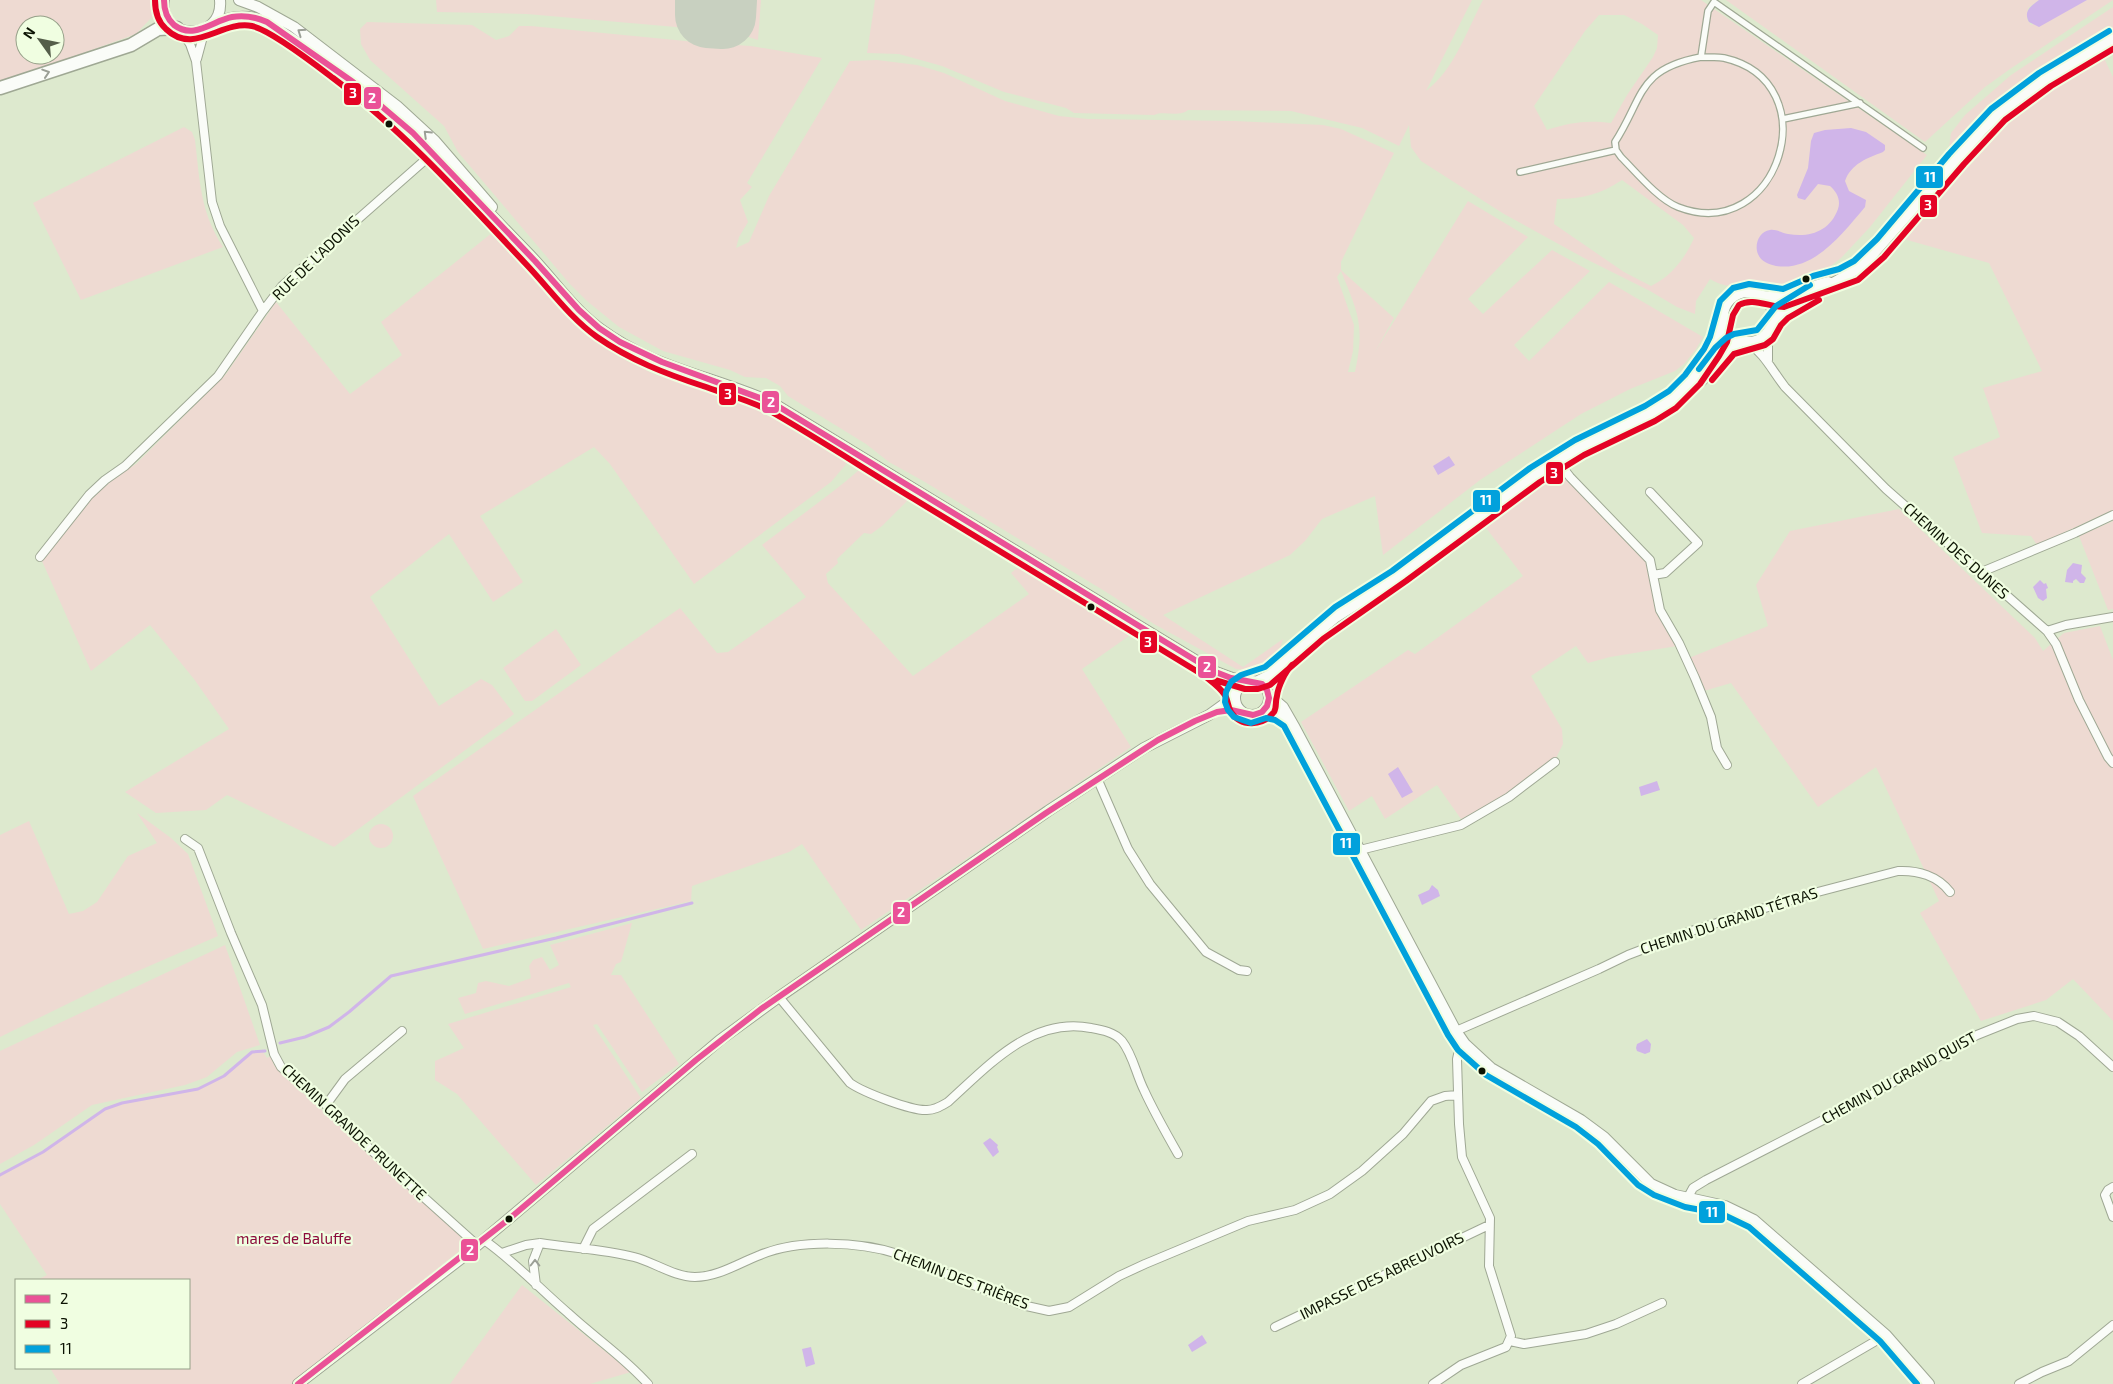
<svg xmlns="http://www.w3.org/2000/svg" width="2113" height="1384" viewBox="0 0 2113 1384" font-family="'Exo 2',sans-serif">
<rect width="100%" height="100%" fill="#dde9ce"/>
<!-- green -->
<path fill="#eedad2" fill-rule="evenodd" d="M0,0H158L153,16L136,34L0,83ZM25,25H55V55H25Z
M436,0H761L758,40L733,32L527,14L437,12Z
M875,0H1472L1426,91C1454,70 1467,30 1483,0H1701L1927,155L1870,227L1841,258L1824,271L1788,284L1792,290C1771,299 1772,289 1755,286C1735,283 1731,291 1710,279L1696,301L1695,314L1677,307L1650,291L1584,258L1504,214L1421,161L1411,147L1409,125L1399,146L1362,128L1291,111L1188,110C1178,118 1164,110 1154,115L1074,113L1066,108L1004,92L942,66L899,54L867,53ZM1599,15H1624L1642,24L1658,35L1657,48L1653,57L1627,95L1611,123C1588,120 1570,122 1547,130L1534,106L1585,31ZM1622,180L1683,225L1694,238C1685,258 1672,276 1651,286L1624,272L1554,224L1557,199C1582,199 1601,194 1622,180Z
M1726,0H2039L2028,8L2027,19L2031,25L2087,0H2113L2010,69L1985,87L1925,142Z
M2113,7V35C2077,58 2039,74 2005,101C1984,118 1966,142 1947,162L1951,133L1965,115L2011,75Z
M367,22L472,25L496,40L509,36L519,26H531L706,43L751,46L822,58L747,183L752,187L740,200L748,222L739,237L736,248L749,242L769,196L850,61L877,60L917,65L944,73L1005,101L1059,116L1088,119L1235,121L1323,125L1341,129L1394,153L1341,262V270L1394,318L1375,352L1468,201L1528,237L1468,299L1483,314L1552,250L1590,271L1514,345L1529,361L1609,282L1703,337L1696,349L1684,364L1675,371L1630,389L1581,414L1480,480L1383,555L1375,496L1322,519L1305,541L1290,555L1163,615L1243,667L1283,639L1279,651L1266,666L1253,670L1236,669L1154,624L1111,595L925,482L889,462L866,444L788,396L780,386L766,378L745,377L730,370L663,351L619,327L587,301L569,283L458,152L444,126L370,60L361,44L360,29ZM1341,271C1358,313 1365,325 1355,372H1348L1353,351L1354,325L1337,277Z
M2102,54L2113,77V510L2037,545L2031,536L1982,533L1953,457L2000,437L1983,388L2042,371L1989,263L1900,238L1939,190L1941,193L1977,152L2017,116Z
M184,127L192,132L195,140C200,182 200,211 223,247L81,300L33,203Z
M493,232L566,313L619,357L656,375L745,401L847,463L831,482L694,584L610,464L594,447L480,516L523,582L493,602L449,534L370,597L439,706L481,679L492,685L514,714L334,847L227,795L206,810L156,813L125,792L229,729L194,679L150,625L91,671L42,561L65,526L98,488L136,464L226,374L276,302L350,394L402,355L381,322Z
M1559,469L1647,561L1656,611L1677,646L1610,657L1588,663L1576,646L1531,676L1562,729L1563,744L1556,758L1518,786L1480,810L1461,819L1437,785L1385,819L1372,796L1349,811L1301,722L1408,650L1415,654L1523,576L1483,524L1496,512Z
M859,470L936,509L909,499L882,526L871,534L864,533L837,559L838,563L826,574L828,583L913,676L1029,594L1011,573L1025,561L1136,631L1082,669L1131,747L861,930L802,844L789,852L692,886L691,901L483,949L413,796L680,608L717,653L728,652L806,597L762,545C794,520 828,497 859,470Z
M1899,509L2035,638L2043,651L2064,633L2100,626L2113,660V1021L2073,979L2046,1000L1981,1021L1920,913L1939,901L1876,767L1818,807L1731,683L1704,691L1689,658L1768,626L1756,585L1790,531Z
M2113,521V609L2108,610L2079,536Z
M556,629L581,665L532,701H525L503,668Z
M137,813L171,838L188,854L218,936L108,984L0,1037V835L29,821L69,914L83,911L97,902L128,856L157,843Z
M369 836a12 12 0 1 1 24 0a12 12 0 1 1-24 0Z
M632,923L621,962L616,964L611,975H621L679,1064L642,1092L597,1024L593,1025L641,1098L536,1185L457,1094L435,1080V1061L464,1048L448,1024L571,987L569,983L465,1014L458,998L476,993L478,983L486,981L509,986L531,978L529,966L533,960L542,957L550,970L559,965L550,945Z
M225,945L260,1045L237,1052L207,1077L185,1085L92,1105L34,1145L0,1164V1051Z
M252,1052H263L267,1058L271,1056L274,1065L286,1078L470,1242L296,1384H60L50,1368H189V1280H37L47,1275L0,1204V1173L12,1169L43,1152L105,1109L122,1103L198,1089L224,1076Z
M522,1285L631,1372L590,1384H450Z"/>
<!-- water -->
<path fill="#d0b5e9" d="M2039,0H2087L2039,27L2029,22C2023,11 2031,6 2039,0Z
M1851,128L1866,132L1885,145V150L1883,152C1867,158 1851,164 1845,181L1849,191L1866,200L1865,207C1843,233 1814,272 1776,266C1769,264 1761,262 1758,254C1754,245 1759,231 1770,230C1776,229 1782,233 1788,234C1810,238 1830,231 1838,209C1841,200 1837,192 1830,186L1818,184L1805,200L1798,198L1797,195L1808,168L1811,141L1814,133L1825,130Z
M1449,456L1455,465L1438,475L1433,466Z
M2073,563L2082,565L2081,573L2086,578L2084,583H2080L2076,579L2073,581V583L2065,582L2067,570Z
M2040,580L2044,584L2046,583L2048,588L2046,589L2047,598L2043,601L2038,598L2033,587Z
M1398,767L1413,792L1402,798L1388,774Z
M1657,781L1660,790L1641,796L1639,787Z
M1432,885L1438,890L1440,896L1422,905L1418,895L1429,890Z
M1647,1039L1651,1044L1650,1052L1645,1054L1637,1051L1636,1048L1637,1044Z
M990,1138L998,1145L997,1147L999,1152L993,1157L983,1143Z
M1202,1335L1207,1343L1192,1352L1188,1345Z
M811,1347L815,1364L806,1367L802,1349Z"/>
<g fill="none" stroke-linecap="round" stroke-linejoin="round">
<!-- stream -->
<path stroke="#d0b5e9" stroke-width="3" d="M280,1043L305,1037L329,1027L349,1012L391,976L556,938L692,903
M0,1175L43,1152L105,1109L122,1103L198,1089L224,1076L252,1052L265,1051"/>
<!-- runway -->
<path stroke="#c8d0c0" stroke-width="66" d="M708,0V15L723,16L724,0"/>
<defs>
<path id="pedestrian" d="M1701,57C1708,57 1716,57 1724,58C1830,82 1779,246 1678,207C1658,199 1636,172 1621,157L1616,150L1615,142C1644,97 1637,69 1701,57Z
M1701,57L1708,11L1714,2L1923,148
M1783,119L1860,103
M1520,172L1616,150"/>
<path id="minor" d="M181,30L190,44L196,61L212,202L220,226L263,311L282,286L433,153
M197,59L205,29
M1746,341C1765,354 1771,369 1785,387L1886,489L2047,631L2056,644L2079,700L2108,757L2113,763
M1768,360V331
M1557,460L1570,477L1650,560L1660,610L1679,643L1695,678L1711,717L1717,748L1727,765
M1650,492L1698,543L1665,573L1653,575
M40,557L89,495L105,480L125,466L218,376L263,311
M1979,573L2075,533L2113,515
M2047,631L2066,625L2113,617
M1097,778L1128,849L1150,884L1206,952L1239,970L1247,971
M185,839L198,848L231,933L262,1005L274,1054L281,1067L326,1105L370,1149L477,1245
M1360,850L1461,825L1509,797L1555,762
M779,997L850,1083C863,1092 911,1111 927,1110C935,1110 941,1106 948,1102C988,1066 1032,1016 1091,1028C1102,1030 1114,1032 1122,1041C1133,1055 1136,1074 1144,1090C1154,1112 1166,1133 1178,1154
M1456,1031L1599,969L1628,955L1691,931L1810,894L1898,871C1918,870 1938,876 1950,892
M326,1105L345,1079L402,1031
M2113,1187L2108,1190L2105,1195L2113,1217
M1687,1199L1693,1188L1706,1180L1862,1100L1977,1035L2017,1019L2034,1016L2058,1022L2079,1036L2113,1067
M484,1240C514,1261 540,1289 568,1313C595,1338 623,1356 648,1384
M583,1249L593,1229L692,1154
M502,1253L526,1245L540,1243C571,1248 604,1249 634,1257C654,1262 674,1277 695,1277C718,1277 739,1263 760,1255C799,1239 859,1241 898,1254L1022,1305L1049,1311L1069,1307L1119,1276L1145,1264L1248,1221L1295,1210L1330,1194L1362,1171L1403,1134L1431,1101L1445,1096L1458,1095
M536,1285L533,1261L540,1243
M1275,1327L1489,1225
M1510,1341L1524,1344L1586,1334L1616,1324L1662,1303
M1433,1384L1461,1365L1506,1347L1511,1336L1489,1266L1490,1218L1462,1157L1459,1124L1457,1059L1459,1050L1465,1044
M1802,1384L1886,1335
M2019,1384L2042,1372L2069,1361L2113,1325"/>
<path id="tertiary" d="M164,0C158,41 224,43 220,0
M239,0L258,7L294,27L397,106L435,141L492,207
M213,23C232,16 248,14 267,22C326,61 383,101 432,152C464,185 494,219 526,251C551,276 570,306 599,328C654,369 710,375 771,402L1213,671L1232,678L1248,681
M1723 317a25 25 0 1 1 50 0a25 25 0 1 1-50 0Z
M1763,296C1791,301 1802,288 1828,282
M1773,321C1800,295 1836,286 1865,263L1983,129C2020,91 2067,66 2113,39
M1685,391C1690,388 1695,386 1699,383C1718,367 1715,349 1744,341
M1216,673L1235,694
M1235 698a17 17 0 1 1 34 0a17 17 0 1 1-34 0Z
M1256,682L1268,676L1303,644L1336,617L1397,578L1535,475L1576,450L1653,412L1673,399L1707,359L1716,345L1724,322
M1269,695L1283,707L1295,728L1456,1031L1465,1044L1491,1068L1581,1120L1604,1137L1651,1184L1675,1195L1725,1206L1754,1220L1886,1335L1929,1384
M1265,709L1278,712L1289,719
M298,1384L467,1254L720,1040L779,997L1048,811L1144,748L1209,715L1234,697"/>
<path id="trunk" d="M0,88L131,45L158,29L177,28"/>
</defs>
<!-- pedestrian casing -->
<use href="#pedestrian" stroke="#9fa894" stroke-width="8"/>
<!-- minor casing -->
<use href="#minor" stroke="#9fa894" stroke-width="10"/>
<!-- tertiary casing -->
<use href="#tertiary" stroke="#9fa894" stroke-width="12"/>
<!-- trunk casing -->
<use href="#trunk" stroke="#9fa894" stroke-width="15"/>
<!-- pedestrian -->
<use href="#pedestrian" stroke="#fafcf8" stroke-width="5.5"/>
<!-- minor -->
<use href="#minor" stroke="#fafcf8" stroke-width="8"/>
<!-- tertiary -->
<use href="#tertiary" stroke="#fafcf8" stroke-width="10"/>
<!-- trunk -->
<use href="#trunk" stroke="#fafcf8" stroke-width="12"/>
<defs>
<path id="bus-1" d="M164,0C164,9 166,18 174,25C194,40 212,21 232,17C245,15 256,17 267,22L353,82L413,133L535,261L579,310L599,328L620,342L662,362L771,402L1213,671L1231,678L1262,684L1267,690L1269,698L1267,706L1262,712L1253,715L1231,710L1217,712L1195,721L1158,740L1046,813L761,1009L696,1060L509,1219L298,1384"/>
<path id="bus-2" d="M155,0C155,11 158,22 166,29C194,56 221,20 252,26C271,30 316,65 333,78C405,132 464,198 525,263C549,288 569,317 597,337C630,360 666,374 703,386C725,394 749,400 770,411C819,439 866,470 914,499C1012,559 1110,619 1208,678L1245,689H1258L1270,685L1323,639L1406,581L1540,482L1584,455L1655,421L1676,408L1700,384L1719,356L1727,342L1733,315L1739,305C1752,297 1769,307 1784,307L1858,280L1884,257L1964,164L2005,120L2051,86L2113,49
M1712,380L1734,354L1765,345L1773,339L1781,325L1788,318L1819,300
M1200,673C1208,678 1222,689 1226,697C1228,702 1228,707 1231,712C1241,728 1263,726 1274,712C1277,707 1275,702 1277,696C1278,687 1285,672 1292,665"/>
<path id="bus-3" d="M1699,369L1715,348L1726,338L1734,334L1757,330L1776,306L1810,285
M1917,1384L1880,1341L1749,1227L1722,1214L1685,1207L1654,1195L1638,1185L1598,1144L1576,1127L1486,1075L1458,1050L1448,1035L1284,726L1275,720L1266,718L1251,723L1234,717L1228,710L1225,702L1226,692L1231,682L1241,675L1265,667L1335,607L1392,571L1530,468L1575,440L1645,406L1669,391L1685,375L1704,349L1710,337L1720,301L1733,288L1749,284L1783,289L1813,276L1839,269L1854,261L1877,239L1949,154L1991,109L2039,73L2109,31"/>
</defs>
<!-- bus-1 casing -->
<use href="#bus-1" stroke="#f0fee1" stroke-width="10"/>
<!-- bus-2 casing -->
<use href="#bus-2" stroke="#f0fee1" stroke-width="10"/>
<!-- bus-3 casing -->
<use href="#bus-3" stroke="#f0fee1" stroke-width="10"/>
<!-- bus-1 -->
<use href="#bus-1" stroke="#ea5297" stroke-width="6"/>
<!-- bus-2 -->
<use href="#bus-2" stroke="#e40324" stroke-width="6"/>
<!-- bus-3 -->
<use href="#bus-3" stroke="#01a1dc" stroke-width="6"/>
</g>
<!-- one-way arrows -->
<defs><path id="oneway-chevron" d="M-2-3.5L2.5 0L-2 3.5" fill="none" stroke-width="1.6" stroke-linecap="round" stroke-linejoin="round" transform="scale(1.25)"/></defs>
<g stroke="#9b9f96">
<use href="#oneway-chevron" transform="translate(301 32) rotate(-145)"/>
<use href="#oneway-chevron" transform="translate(46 73) rotate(-18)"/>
<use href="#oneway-chevron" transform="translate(427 134) rotate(-136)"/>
<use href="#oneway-chevron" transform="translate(535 1263) rotate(-90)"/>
</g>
<!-- markers -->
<g fill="#0c1303" stroke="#f0fee1" stroke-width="2">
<circle cx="389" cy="124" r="4.5"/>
<circle cx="1806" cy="279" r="4.5"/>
<circle cx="1091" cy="607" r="4.5"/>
<circle cx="1482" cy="1071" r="4.5"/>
<circle cx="509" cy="1219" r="4.5"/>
</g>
<g text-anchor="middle" stroke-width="4.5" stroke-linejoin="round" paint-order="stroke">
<!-- street labels -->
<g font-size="15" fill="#0c1303" stroke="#f0fee1">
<text transform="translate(316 258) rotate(-44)" y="5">RUE DE L'ADONIS</text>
<text transform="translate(1956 551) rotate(42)" y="5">CHEMIN DES DUNES</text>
<text transform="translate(1729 921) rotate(-18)" y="5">CHEMIN DU GRAND TÉTRAS</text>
<text transform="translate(1899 1078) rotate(-29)" y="5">CHEMIN DU GRAND QUIST</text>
<text transform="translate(354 1132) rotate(43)" y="5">CHEMIN GRANDE PRUNETTE</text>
<text transform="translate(1382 1276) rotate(-26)" y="5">IMPASSE DES ABREUVOIRS</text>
<text transform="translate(961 1279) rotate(21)" y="5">CHEMIN DES TRIÈRES</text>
</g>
<!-- park labels -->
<g font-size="15" fill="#8b0b3b" stroke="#f0fee1">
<text x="294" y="1244">mares de Baluffe</text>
</g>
</g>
<g stroke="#f0fee1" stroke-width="2">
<rect x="343" y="82" width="19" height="24" rx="5" fill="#e40324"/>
<rect x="363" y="86" width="19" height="24" rx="5" fill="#ea5297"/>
<rect x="1915" y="165" width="29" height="24" rx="5" fill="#01a1dc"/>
<rect x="1919" y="194" width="19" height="24" rx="5" fill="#e40324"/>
<rect x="718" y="382" width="19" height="24" rx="5" fill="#e40324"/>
<rect x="761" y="390" width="19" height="24" rx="5" fill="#ea5297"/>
<rect x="1545" y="461" width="19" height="24" rx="5" fill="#e40324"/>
<rect x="1472" y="489" width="29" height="24" rx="5" fill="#01a1dc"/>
<rect x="1139" y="630" width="19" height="24" rx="5" fill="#e40324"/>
<rect x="1197" y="655" width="20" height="24" rx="5" fill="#ea5297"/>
<rect x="1332" y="832" width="29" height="24" rx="5" fill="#01a1dc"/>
<rect x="892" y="901" width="19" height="24" rx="5" fill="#ea5297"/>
<rect x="1698" y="1200" width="28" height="24" rx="5" fill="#01a1dc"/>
<rect x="460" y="1238" width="19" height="24" rx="5" fill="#ea5297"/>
</g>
<g font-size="14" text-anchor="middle" font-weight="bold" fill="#fff">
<text x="353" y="98">3</text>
<text x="372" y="103">2</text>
<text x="1930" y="182">11</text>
<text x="1928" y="210">3</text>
<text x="728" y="399">3</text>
<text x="771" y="407">2</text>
<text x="1554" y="478">3</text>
<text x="1486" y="505">11</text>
<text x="1148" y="647">3</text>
<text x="1207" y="672">2</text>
<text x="1346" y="848">11</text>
<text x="901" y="917">2</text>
<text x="1712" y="1217">11</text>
<text x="470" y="1255">2</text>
</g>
<!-- legend -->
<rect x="15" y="1279" width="175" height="90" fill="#f0fee1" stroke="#95a088"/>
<rect x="25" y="1295" width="25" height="8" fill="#ea5297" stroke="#95a088"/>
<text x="60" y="1304" font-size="15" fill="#0c1303">2</text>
<rect x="25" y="1320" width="25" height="8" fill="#e40324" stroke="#95a088"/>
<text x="60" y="1329" font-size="15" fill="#0c1303">3</text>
<rect x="25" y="1345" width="25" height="8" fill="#01a1dc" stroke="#95a088"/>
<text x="60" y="1354" font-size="15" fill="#0c1303">11</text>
<!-- north arrow -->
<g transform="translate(40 40) rotate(303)"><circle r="24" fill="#f0fee1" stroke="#95a088"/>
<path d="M0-4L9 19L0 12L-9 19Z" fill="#555e4a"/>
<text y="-8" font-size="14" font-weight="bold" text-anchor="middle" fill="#0c1303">N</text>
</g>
</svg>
